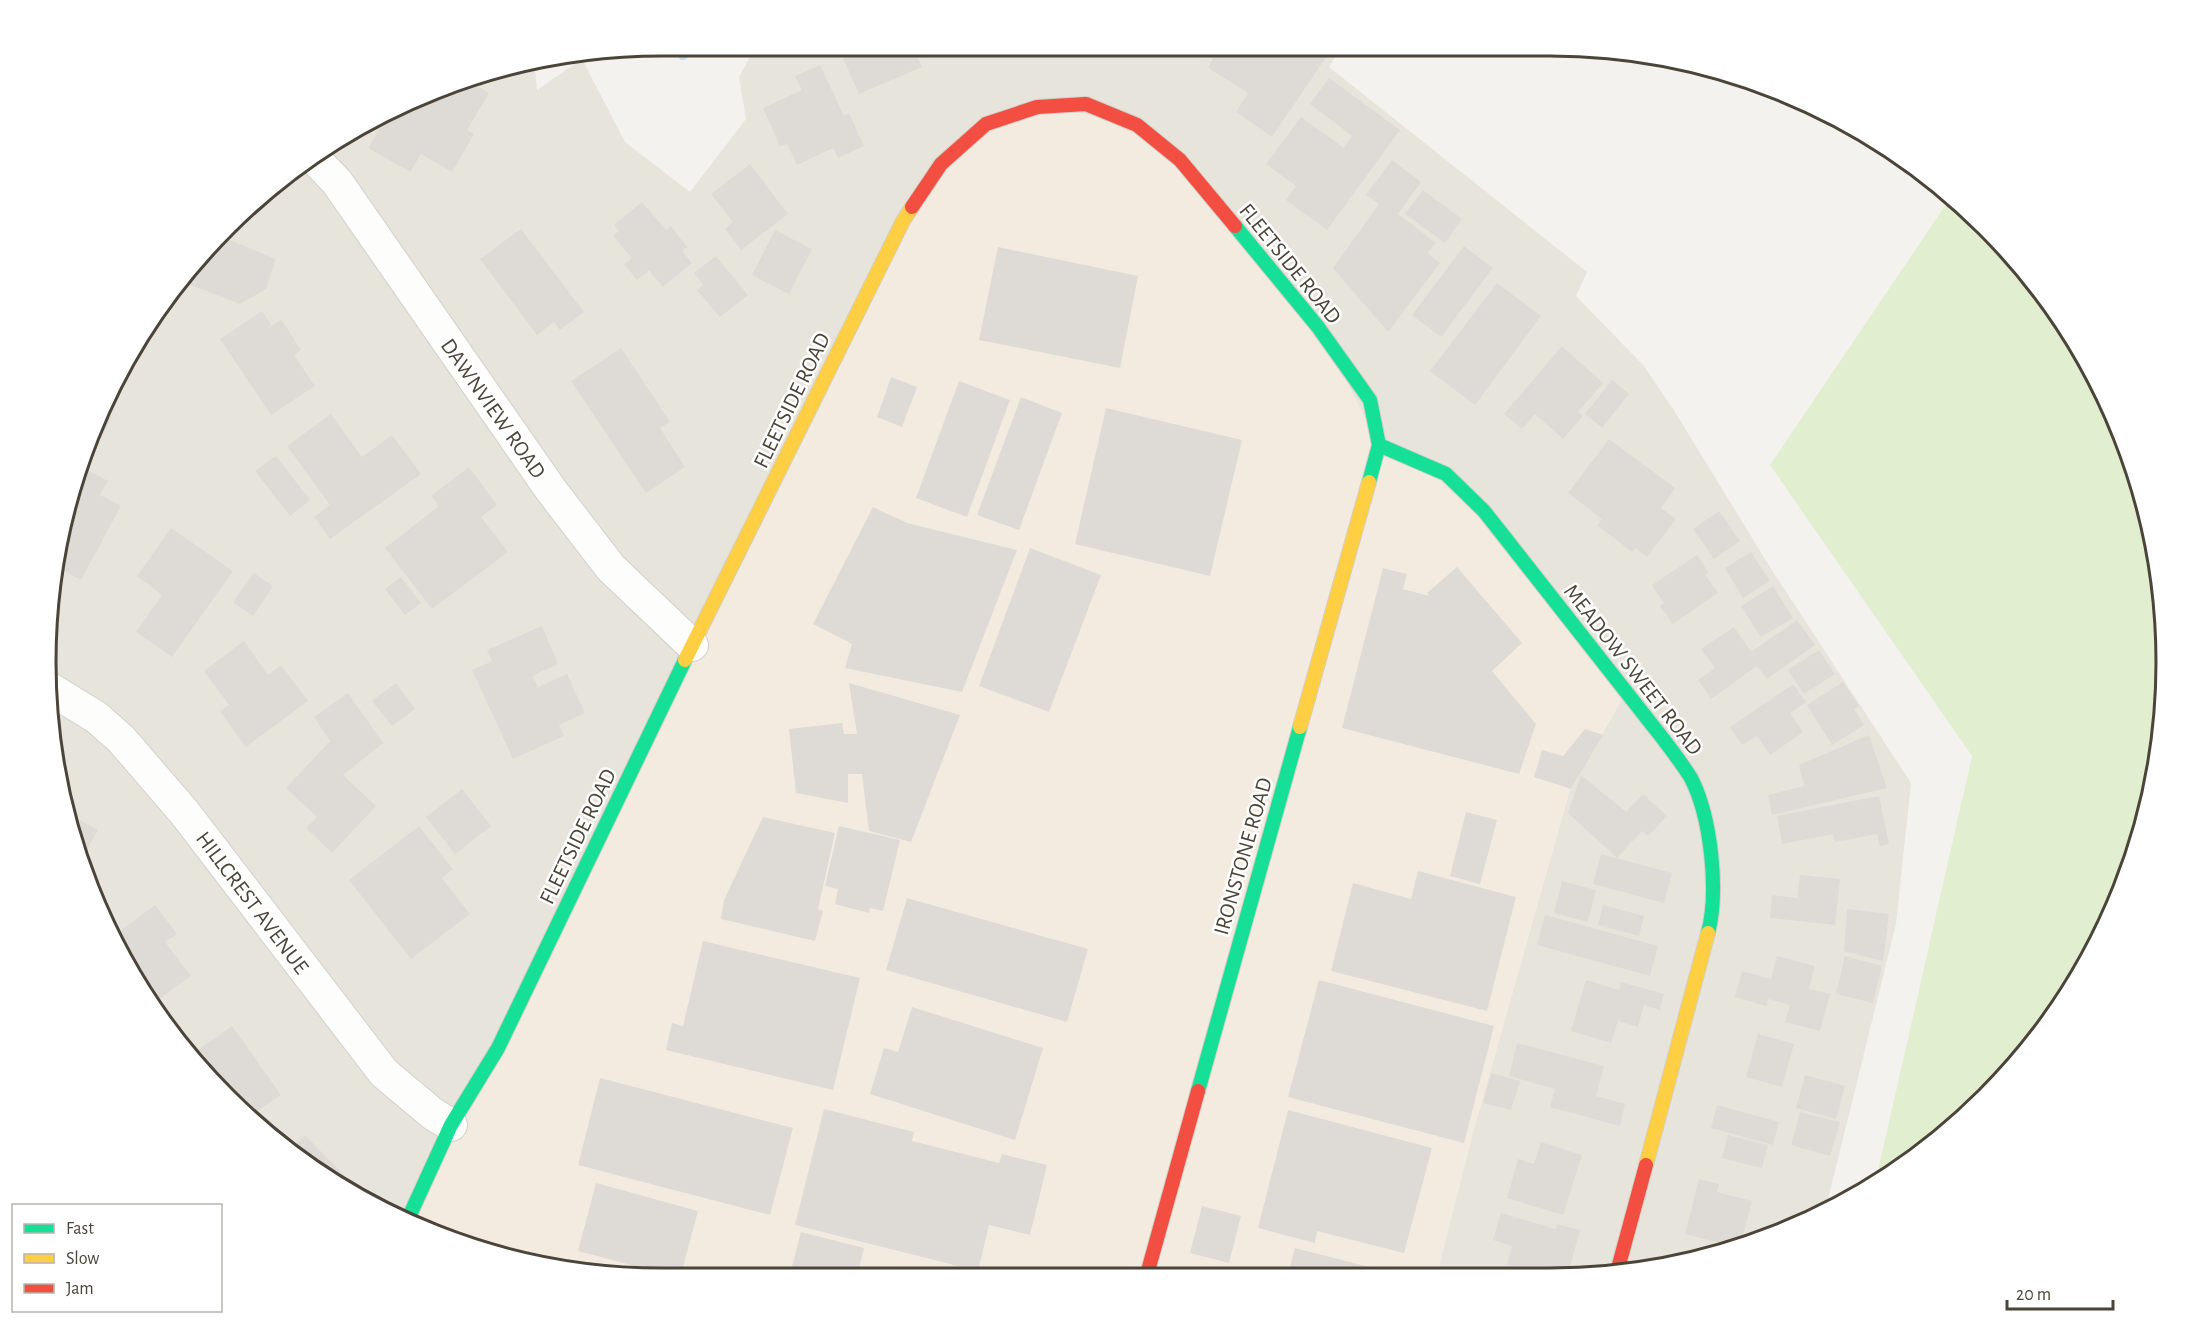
<svg xmlns="http://www.w3.org/2000/svg" width="2211" height="1324" viewBox="0 0 2211 1324" font-family="'Alegreya Sans',sans-serif">
<rect width="100%" height="100%" fill="#f4f2ee"/>
<!-- residential -->
<path fill="#e7e4dc" d="M1341,47L1329,67L1587,272L1576,296L1644,366L1675,412L1768,564L1911,783L1896,924L1825,1211L1747,1246L1590,1278H1436L1472,1136L1569,793L1627,690L406,1218L319,1175L226,1099L172,1037L128,970L78,861L57,782L45,662L50,581L78,464L149,319L225,226L287,172L389,109L464,78L534,61L537,90L582,59L625,142L690,192L746,119L739,77L754,50Z"/>
<!-- commercial -->
<path fill="#f3ebdf" d="M1038,105L1138,124L1319,327L1379,445L1448,475L1627,690L1569,793L1472,1136L1436,1278H621L463,1246L406,1218L942,160Z"/>
<!-- green -->
<path fill="#e1eecf" d="M1951,197L1986,226L2062,320L2119,426L2154,542L2166,662L2154,783L2119,898L2062,1005L1956,1126L1875,1184L1972,756L1770,465Z"/>
<g fill="none" stroke-linecap="round" stroke-linejoin="round">
<!-- stream -->
<path stroke="#c0ddf1" stroke-width="10" d="M682,50L683,55"/>
</g>
<!-- building -->
<path fill="#dedbd6" d="M1333,47L1272,137L1236,112L1248,93L1208,68L1218,48Z
M1186,48H1208L1203,58Z
M839,49H914L922,67L859,94Z
M820,65L844,116L849,113L864,146L838,158L833,148L797,165L787,144L780,146L763,108L802,90L795,76Z
M463,78L489,93L467,130L474,134L452,172L421,154L410,172L368,148L392,108Z
M1329,78L1400,130L1327,230L1286,200L1296,186L1266,164L1301,117L1344,148L1352,136L1310,104Z
M1392,160L1421,182L1398,214L1436,243L1428,253L1440,263L1388,332L1333,268L1379,204L1366,195Z
M750,164L788,214L741,250L725,229L733,222L711,194Z
M1423,190L1462,219L1445,243L1405,214Z
M642,202L666,230L671,226L687,247L682,251L692,263L663,287L649,270L637,280L624,264L632,258L613,236L619,231L614,225Z
M521,229L584,312L560,330L554,322L537,335L480,259Z
M775,230L812,249L789,294L752,275Z
M218,235L276,259L266,289L240,304L180,281Z
M1464,246L1493,268L1441,337L1412,315Z
M998,247L1138,276L1120,368L979,340Z
M716,256L748,295L720,317L697,290L703,285L694,273Z
M1497,283L1541,316L1475,405L1430,371Z
M262,311L272,326L281,319L301,350L294,355L315,386L271,415L220,339Z
M1562,346L1603,383L1578,412L1583,416L1563,439L1535,414L1522,429L1504,414Z
M621,348L670,422L660,428L685,467L646,493L571,381Z
M891,377L917,387L902,427L877,417Z
M1612,380L1629,394L1602,428L1585,414Z
M959,381L1010,400L967,517L916,498Z
M1021,397L1062,413L1019,530L977,515Z
M1106,408L1242,440L1210,576L1075,544Z
M103,412L112,417L100,440L92,435Z
M331,414L362,457L392,435L421,474L330,539L314,517L330,505L287,446Z
M1609,439L1675,488L1661,508L1676,519L1647,557L1635,548L1632,552L1597,525L1602,519L1568,493Z
M84,450L91,454L84,468L108,481L100,495L121,506L81,580L54,565L78,464Z
M276,456L310,500L290,516L255,471Z
M469,467L497,505L481,517L508,552L432,609L385,548L439,506L431,496Z
M873,507L907,523L1017,550L962,692L845,668L852,644L813,624Z
M1719,511L1740,541L1714,559L1693,529Z
M171,528L233,571L172,657L136,632L162,595L137,576Z
M1030,548L1101,575L1049,712L979,686Z
M1751,552L1770,581L1743,598L1725,568Z
M1697,555L1709,573L1705,575L1718,593L1673,624L1660,606L1664,603L1652,585Z
M1457,567L1522,643L1492,671L1536,724L1519,774L1342,728L1383,568L1407,574L1403,589L1429,596L1427,593Z
M254,573L273,586L253,616L233,602Z
M401,577L421,603L405,615L385,589Z
M1773,586L1793,618L1761,637L1741,606Z
M1797,620L1815,645L1767,679L1757,666L1711,699L1698,680L1715,668L1701,649L1734,627L1751,652Z
M542,626L558,664L532,676L538,687L567,674L585,713L559,725L564,736L513,759L472,670L492,661L487,650Z
M244,641L268,675L281,665L308,701L246,747L220,711L229,705L204,671Z
M1819,650L1835,674L1804,694L1788,670Z
M1843,682L1859,706L1854,709L1864,725L1832,745L1807,705Z
M396,683L415,709L392,726L372,701Z
M849,683L960,715L911,842L869,831L862,774H848V803L796,793L789,729L842,723L844,734H857Z
M1793,684L1806,702L1790,713L1803,732L1770,755L1757,736L1742,745L1730,727Z
M348,693L383,743L343,775L376,806L332,853L306,828L317,817L286,788L330,741L314,717Z
M1585,729L1603,735L1571,789L1534,777L1542,750L1563,756Z
M1869,735L1887,788L1772,815L1768,795L1804,786L1799,765Z
M1581,775L1626,812L1643,794L1667,816L1648,836L1642,831L1617,858L1568,813Z
M462,789L491,826L455,854L426,817Z
M1879,796L1889,844L1880,846L1877,834L1835,842L1833,834L1782,844L1777,816Z
M65,812L98,830L79,863L78,861Z
M1466,812L1497,820L1480,884L1450,876Z
M763,817L835,833L818,909L823,911L815,941L721,919L724,900Z
M419,826L453,869L442,878L470,914L411,959L349,880Z
M839,826L900,840L883,911L870,908L869,913L835,904L838,889L825,886Z
M1601,854L1672,873L1664,903L1593,884Z
M1418,871L1516,897L1487,1011L1331,971L1353,883L1411,899Z
M1800,875L1840,879L1835,925L1770,918L1772,895L1797,898Z
M1562,881L1596,890L1588,922L1554,913Z
M907,898L1088,949L1067,1022L886,970Z
M155,905L177,934L165,942L191,976L151,1005L127,970L112,937Z
M1603,905L1644,916L1639,936L1598,925Z
M1847,909L1889,914L1883,961L1844,951Z
M1545,915L1658,946L1650,976L1537,945Z
M703,941L860,978L833,1090L666,1050L672,1023L683,1026Z
M1777,956L1815,966L1809,989L1830,994L1820,1031L1785,1022L1790,1005L1768,999L1766,1006L1735,997L1742,971L1771,979Z
M1845,956L1882,966L1873,1003L1836,994Z
M1319,980L1494,1026L1464,1143L1288,1097Z
M1586,980L1619,990L1621,982L1664,994L1660,1010L1644,1005L1638,1027L1618,1021L1611,1043L1571,1031Z
M912,1007L1043,1048L1015,1140L870,1094L884,1048L898,1052Z
M232,1026L281,1095L249,1117L226,1099L189,1056Z
M1758,1034L1794,1044L1782,1087L1746,1077Z
M1517,1043L1604,1066L1596,1096L1625,1104L1620,1126L1550,1107L1555,1089L1509,1076Z
M1491,1073L1520,1081L1511,1110L1483,1103Z
M1805,1075L1845,1086L1836,1119L1796,1108Z
M600,1078L793,1128L770,1215L578,1165Z
M1717,1105L1779,1122L1773,1145L1711,1128Z
M824,1109L914,1132L912,1141L999,1163L1002,1154L1047,1165L1030,1235L989,1225L978,1271L795,1225Z
M1288,1110L1432,1148L1404,1253L1317,1231L1315,1243L1258,1228Z
M1800,1112L1840,1122L1830,1156L1791,1145Z
M305,1135L345,1176L337,1184L319,1175L290,1151Z
M1728,1135L1768,1145L1762,1168L1722,1158Z
M1541,1142L1582,1155L1563,1215L1507,1198L1518,1159L1534,1164Z
M1699,1179L1719,1184L1717,1192L1752,1201L1740,1248L1685,1234Z
M596,1183L698,1211L680,1278L578,1251Z
M1202,1206L1241,1216L1229,1263L1190,1253Z
M1501,1213L1556,1229L1557,1224L1580,1230L1567,1278H1549L1507,1265L1512,1246L1493,1240Z
M1765,1230L1776,1233L1762,1240Z
M801,1232L864,1248L859,1269L891,1278H789Z
M1295,1248L1408,1277V1278H1287Z"/>
<g fill="none" stroke-linecap="round" stroke-linejoin="round">
<defs>
<path id="street" d="M312,156L337,182L551,490L611,568L692,645
M47,687L96,717L121,739L184,812L384,1073L433,1114L451,1125"/>
<path id="fast" d="M1235,226L1318,327L1370,400L1379,445L1369,482
M1379,445L1446,474L1484,511L1664,740C1673,752 1683,765 1691,778C1711,817 1719,891 1708,933
M1198,1091L1300,727
M408,1219L451,1125L498,1048L685,660"/>
<path id="slow" d="M685,660L903,221L912,207
M1300,727L1369,482
M1646,1165L1708,933"/>
<path id="jam" d="M912,207L941,164L986,124L1037,107L1086,104L1137,125L1180,160L1235,226
M1617,1272L1646,1165
M1146,1278L1198,1091"/>
</defs>
<!-- street casing -->
<use href="#street" stroke="#d2d0cb" stroke-width="34"/>
<!-- fast casing -->
<use href="#fast" stroke="#d3cfc5" stroke-width="16"/>
<!-- slow casing -->
<use href="#slow" stroke="#d3cfc5" stroke-width="16"/>
<!-- jam casing -->
<use href="#jam" stroke="#d3cfc5" stroke-width="16"/>
<!-- street -->
<use href="#street" stroke="#fdfdfc" stroke-width="32"/>
<!-- fast -->
<use href="#fast" stroke="#16e098" stroke-width="14"/>
<!-- slow -->
<use href="#slow" stroke="#ffcf43" stroke-width="14"/>
<!-- jam -->
<use href="#jam" stroke="#f24e42" stroke-width="14"/>
</g>
<g text-anchor="middle" stroke-width="5" stroke-linejoin="round" paint-order="stroke">
<!-- street labels -->
<g font-size="22" fill="#4b4439" stroke="#fff">
<text transform="translate(1291 263) rotate(51)" y="8">FLEETSIDE ROAD</text>
<text transform="translate(791 400) rotate(-64)" y="8">FLEETSIDE ROAD</text>
<text transform="translate(494 408) rotate(55)" y="8">DAWNVIEW ROAD</text>
<text transform="translate(1634 669) rotate(52)" y="8">MEADOW SWEET ROAD</text>
<text transform="translate(577 836) rotate(-64)" y="8">FLEETSIDE ROAD</text>
<text transform="translate(1242 856) rotate(-74)" y="8">IRONSTONE ROAD</text>
<text transform="translate(253 902) rotate(53)" y="8">HILLCREST AVENUE</text>
</g>
</g>
<!-- crop -->
<path d="M0 0H2211V1324H0ZM662 56H1550A606 606 0 0 1 2156 662V662A606 606 0 0 1 1550 1268H662A606 606 0 0 1 56 662V662A606 606 0 0 1 662 56Z" fill="#fff" fill-rule="evenodd"/>
<path fill="none" stroke="#4b4439" stroke-width="3" d="M662 56H1550A606 606 0 0 1 2156 662V662A606 606 0 0 1 1550 1268H662A606 606 0 0 1 56 662V662A606 606 0 0 1 662 56Z"/>
<!-- legend -->
<rect x="12" y="1204" width="210" height="108" fill="#ffffff" stroke="#b7b4b0" stroke-width="1.5"/>
<rect x="24" y="1224" width="30" height="9" fill="#16e098" stroke="#b7b4b0" stroke-width="1.5"/>
<text x="66" y="1234" font-size="18" fill="#4b4439">Fast</text>
<rect x="24" y="1254" width="30" height="9" fill="#ffcf43" stroke="#b7b4b0" stroke-width="1.5"/>
<text x="66" y="1264" font-size="18" fill="#4b4439">Slow</text>
<rect x="24" y="1284" width="30" height="9" fill="#f24e42" stroke="#b7b4b0" stroke-width="1.5"/>
<text x="66" y="1294" font-size="18" fill="#4b4439">Jam</text>
<!-- scale -->
<path d="M2007 1300v9h106v-9" fill="none" stroke="#4b4439" stroke-width="3"/>
<text x="2016" y="1300" font-size="18" fill="#4b4439" stroke="#ffffff" stroke-width="4.5" paint-order="stroke">20 m</text>
</svg>
